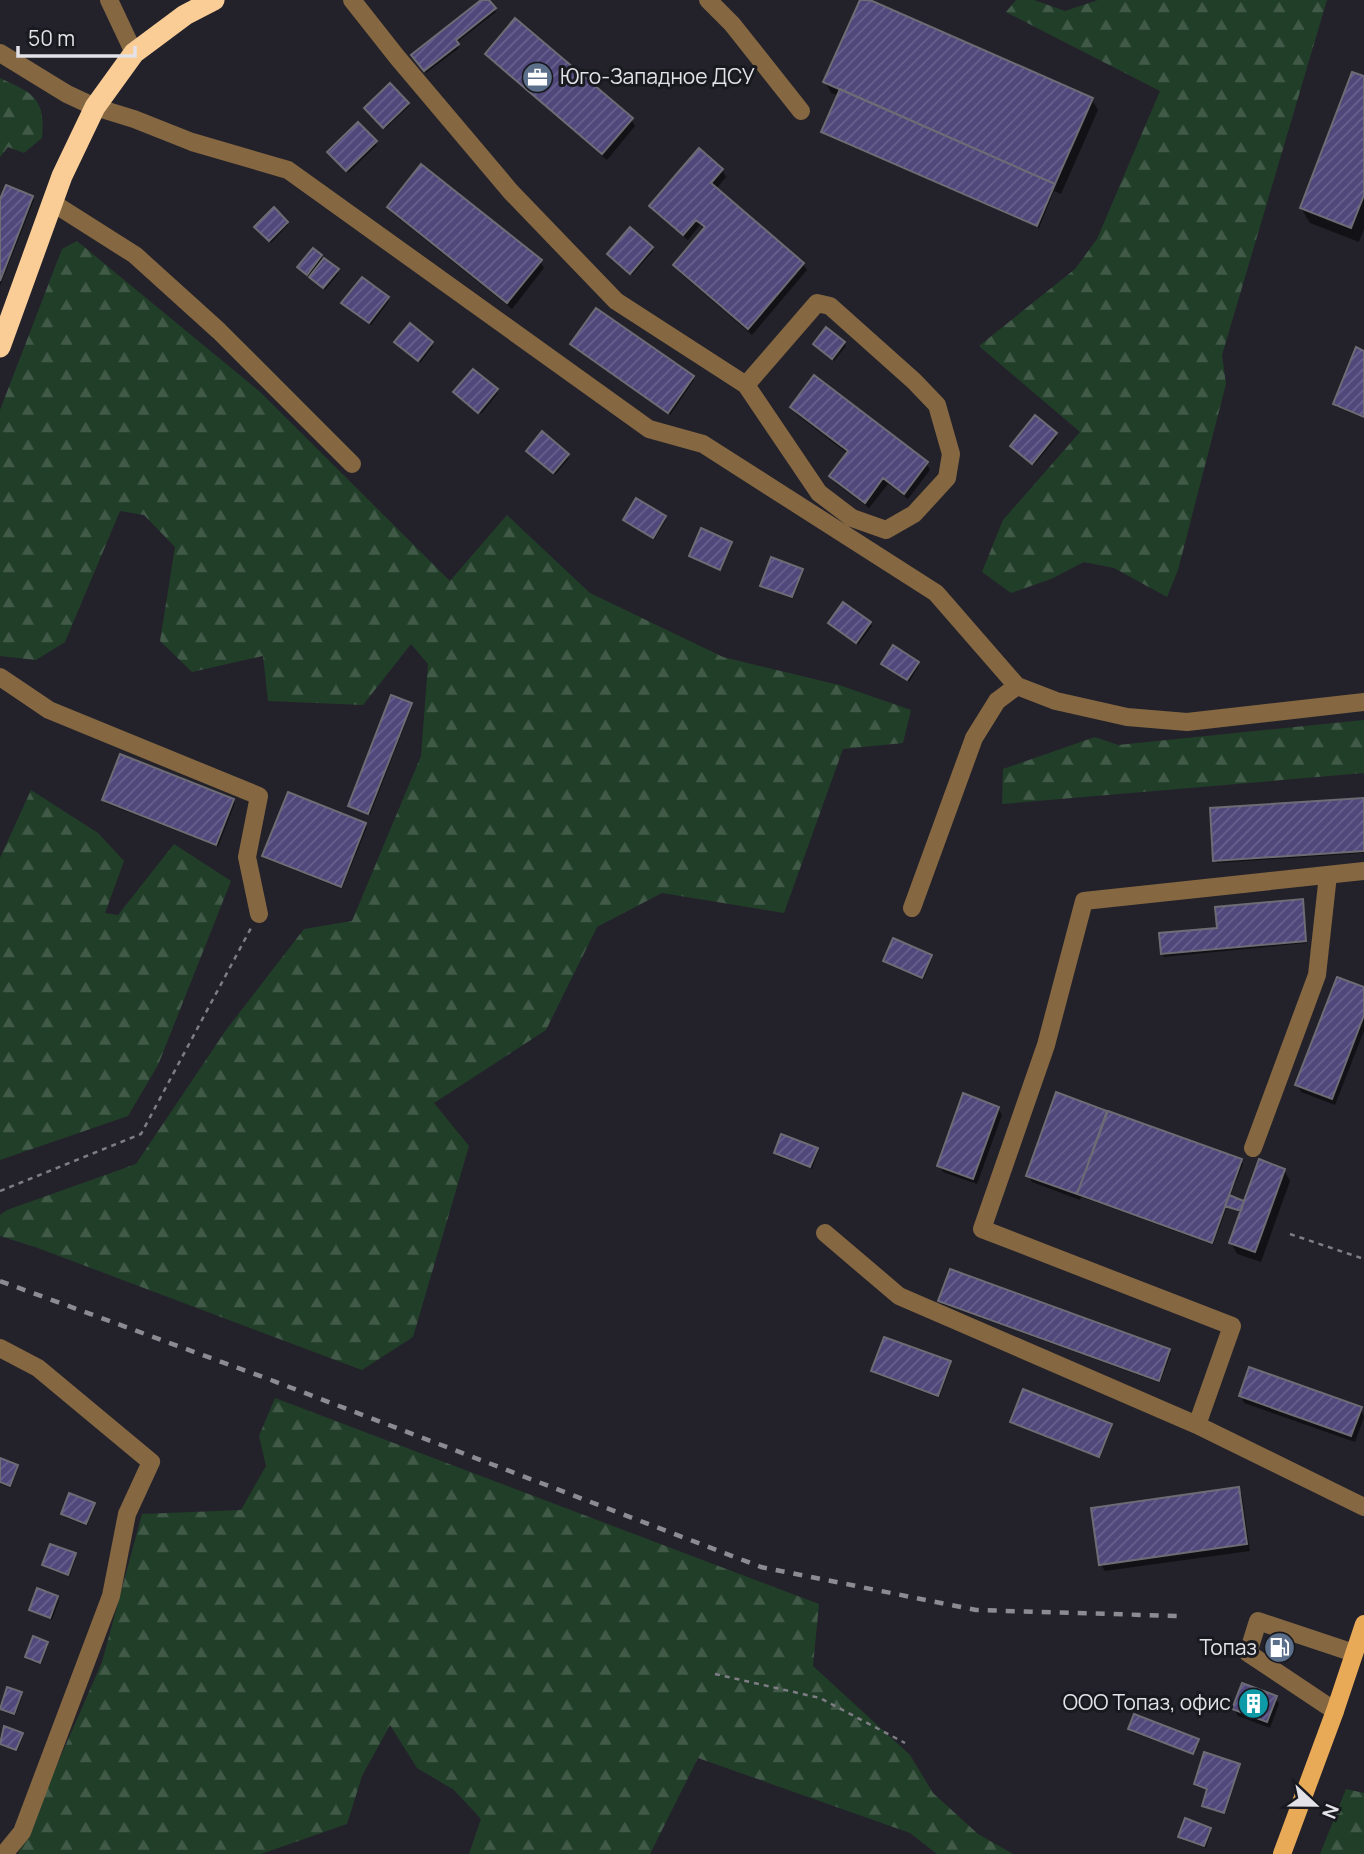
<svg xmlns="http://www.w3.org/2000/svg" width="1364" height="1854" viewBox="0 0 1364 1854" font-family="Manrope,sans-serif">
<defs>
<pattern id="forest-firs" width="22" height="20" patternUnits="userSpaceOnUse" patternTransform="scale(1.75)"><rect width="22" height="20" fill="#213e29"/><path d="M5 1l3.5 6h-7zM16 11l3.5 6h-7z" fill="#415a48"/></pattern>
<pattern id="building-hatch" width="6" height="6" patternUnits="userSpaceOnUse" patternTransform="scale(1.75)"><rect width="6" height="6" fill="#50477b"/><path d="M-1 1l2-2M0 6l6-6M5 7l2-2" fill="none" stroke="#69618e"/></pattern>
</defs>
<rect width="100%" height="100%" fill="#23222a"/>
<!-- forest -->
<path fill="url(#forest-firs)" d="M1016,0H1034L1065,11L1098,0H1327L1222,355L1226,384L1178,570L1167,597L1114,568L1084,562L1051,579L1011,593L982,572L1003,520L1080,432L979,346L1075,269L1097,239L1160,91L1006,12Z
M0,78C32,93 46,97 42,138L24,153L8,147L0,157Z
M77,241L259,391L450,581L507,515L590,593L723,657L839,685L911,710L903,743L843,749L784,913L662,893L597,927L546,1030L434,1103L469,1146L413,1337L362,1370L35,1247L0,1236V1215L7,1210L136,1164L226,1030L304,929L352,921L421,756L428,664L411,644L363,705L268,701L263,656L192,672L160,641L175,547L144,515L120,511L65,642L36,660L0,656V410L62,249Z
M1364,720V773L1002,804L1003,769L1095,737L1118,745Z
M31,790L98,833L124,861L105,913L118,915L174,844L231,881L158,1065L128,1116L0,1160V858Z
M275,1398L819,1604L813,1666L910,1755L933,1793L978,1834L1013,1854H937L910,1833L698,1758L650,1854H469L481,1819L454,1790L417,1768L390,1725L362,1776L347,1824L261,1854H18L102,1662L142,1514L241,1510L266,1466L259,1436Z
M1346,1789L1364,1793V1854H1320Z"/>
<!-- shadow -->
<path fill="#0007" d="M484,0H487L496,12L456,43L459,48L426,73L413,55Z
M862,0L1092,100L1098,110L1061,194L1054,191L1039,228L825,135L823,132L839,96L831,93L825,82Z
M487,54L631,120L635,126L607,160L491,60Z
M1364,78V229L1359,242L1310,223L1301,208Z
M407,104L409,106L385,129L368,111Z
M375,142L377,145L348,173L331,155Z
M722,170L726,177L716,189L803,264L807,270L752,335L679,272L675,265L705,230L700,225L688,240L655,213L652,206Z
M32,197L34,200L0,286V204Z
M389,207L540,261L544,268L512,309L393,214Z
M287,223L288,225L271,243L258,229Z
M652,248L653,251L632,275L611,257Z
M313,250L339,273L325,290L301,270Z
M387,298L389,301L371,325L345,305Z
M396,343H431L433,346L420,363Z
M844,343L846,346L834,361L815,344Z
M572,344L693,378L694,380L670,415Z
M1364,353V418L1336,407L1335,404Z
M497,390L498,393L481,414L457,395Z
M792,407L926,463L930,470L908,499L888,484L869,508L835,483L831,476L848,454L796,414Z
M1056,434L1057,437L1034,465L1013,449Z
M530,454L568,455L569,458L555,475Z
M665,517L666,520L654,540L625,520Z
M731,543L732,546L721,571L691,556Z
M802,570L803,573L793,599L764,588L762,585Z
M870,623L872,626L858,645L832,626Z
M918,663L919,666L909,682L885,666Z
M410,704L412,707L370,815L352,808L350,805Z
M1364,799V853L1217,863L1215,861Z
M104,800L233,801L235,803L218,847L105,803Z
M365,824L367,827L342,889L266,859L264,856Z
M1303,903L1307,943L1164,957L1162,954L1161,935L1219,930Z
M931,956L932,959L923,980L887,964L885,961Z
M1364,989V1031L1335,1105L1301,1092L1297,1085Z
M998,1108L1002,1115L977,1184L943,1172L939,1165Z
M1106,1112L1108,1115L1241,1161L1243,1164L1230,1197L1243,1202L1284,1170L1290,1181L1261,1262L1237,1254L1231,1243L1242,1213L1227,1207L1213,1245L1081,1197L1080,1200L1032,1182L1028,1175Z
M817,1150L818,1152L812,1169L777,1156L776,1153Z
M940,1301L1169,1350L1171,1353L1160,1383L942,1304Z
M949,1363L951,1366L939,1398L875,1374L873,1371Z
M1241,1396L1361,1409L1364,1417L1355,1442L1244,1403Z
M1012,1422L1111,1425L1112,1428L1100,1458L1014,1425Z
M0,1460L18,1469L11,1488L0,1484Z
M1238,1488L1242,1495L1250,1551L1105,1571L1101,1565Z
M93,1504L95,1507L87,1526L64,1517L63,1514Z
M74,1555L76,1558L69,1577L46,1568L44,1565Z
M57,1598L59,1601L52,1620L32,1612L31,1610Z
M47,1643L48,1646L41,1665L28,1660L27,1657Z
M21,1694L22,1697L15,1716L2,1711L1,1708Z
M1275,1698L1279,1704L1270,1728L1238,1716L1234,1709Z
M5,1728L23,1737L17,1752L0,1744Z
M1130,1729L1197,1740L1199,1743L1194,1755L1131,1732Z
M1239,1765L1240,1768L1225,1815L1205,1808L1204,1806L1208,1790L1197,1787L1196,1784Z
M1210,1829L1211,1832L1206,1848L1182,1840L1180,1837Z"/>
<!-- building -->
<path fill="url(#building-hatch)" stroke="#6d6c75" stroke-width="2" d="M481,0H489L496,8L456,40L459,44L424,71L411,55Z
M860,0H870L1093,98L1055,184L823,82Z
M515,18L633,118L602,154L485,54Z
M1352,72L1364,76V195L1351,228L1300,208Z
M390,83L409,103L383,128L364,108Z
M840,89L1055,184L1037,226L821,132Z
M358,122L377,141L346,171L327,152Z
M699,148L723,169L711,183L804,263L748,329L673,265L705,227L696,220L683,235L649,206Z
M421,164L542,260L507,303L387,207Z
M6,185L33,196L0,281V199Z
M274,207L288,222L269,241L254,227Z
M630,227L653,247L630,274L607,254Z
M313,248L322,255L307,275L297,267Z
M324,258L339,269L323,288L309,277Z
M362,277L389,297L369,323L341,303Z
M596,308L694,376L668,413L570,344Z
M410,323L433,342L418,361L394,342Z
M826,327L845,342L832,359L813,344Z
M1356,347L1364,351V417L1333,404Z
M473,369L498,389L478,413L453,392Z
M814,375L928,462L904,494L883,478L865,503L829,476L848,451L790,407Z
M1035,415L1057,433L1032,464L1010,446Z
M542,431L569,454L553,473L526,451Z
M636,498L666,516L653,538L623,520Z
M701,528L732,542L720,570L689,556Z
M771,557L803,569L792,597L760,586Z
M843,602L871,622L856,643L828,623Z
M893,645L919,662L907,680L881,664Z
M391,695L412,703L368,814L348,806Z
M120,754L234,799L216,845L102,800Z
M288,792L366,823L341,887L262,856Z
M1364,798V851L1213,861L1210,808Z
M1303,899L1306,941L1161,954L1159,933L1217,928L1215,907Z
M893,938L932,955L922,978L883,961Z
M1337,977L1364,987V1015L1332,1099L1295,1085Z
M1056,1092L1107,1111L1077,1194L1026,1176Z
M963,1093L999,1107L973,1179L937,1166Z
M1108,1111L1242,1159L1212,1243L1077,1194Z
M781,1134L818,1148L810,1167L774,1153Z
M1259,1159L1285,1169L1255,1252L1229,1243Z
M1229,1195L1244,1201L1241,1211L1225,1206Z
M950,1269L1170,1349L1159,1381L938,1301Z
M884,1337L951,1361L938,1396L871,1371Z
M1249,1367L1362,1407L1351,1436L1239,1396Z
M1023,1389L1112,1424L1099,1457L1010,1422Z
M0,1458L18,1465L10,1486L0,1482Z
M1239,1487L1247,1544L1099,1565L1091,1508Z
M69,1493L95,1503L86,1524L61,1514Z
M50,1544L76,1553L68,1575L42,1565Z
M37,1588L58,1596L50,1618L29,1610Z
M33,1636L48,1642L40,1663L25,1657Z
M1242,1683L1277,1696L1267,1722L1232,1709Z
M7,1687L22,1692L14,1714L0,1709Z
M1134,1714L1199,1739L1193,1754L1128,1729Z
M4,1726L23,1733L16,1750L0,1744Z
M1204,1752L1240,1764L1224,1813L1202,1806L1207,1789L1194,1784Z
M1185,1818L1211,1828L1204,1846L1178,1837Z"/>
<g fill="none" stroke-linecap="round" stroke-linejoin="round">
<!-- path -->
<path stroke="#7e7d84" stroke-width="2.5" stroke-dasharray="5 5" stroke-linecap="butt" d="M0,1191L141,1134L251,928
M1290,1234L1364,1259
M715,1674L820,1698L905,1743"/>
<!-- minor -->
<path stroke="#856742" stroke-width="18" d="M109,0L134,53
M352,0L397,57L511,192L616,301L746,385L819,493L852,518L886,530L914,514L947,478L951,454L937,405L914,381L830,306L817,303L746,385
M708,0L732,24L801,111
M0,53L67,94L95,107L134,119L192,142L288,170L649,429L703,444L936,593L1017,686L1056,701L1127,717L1187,722L1364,702
M53,203L135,255L219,331L352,464
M0,677L49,710L259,796L247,857L259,914
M912,908L974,738L997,701L1017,686
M1253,1148L1317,975L1328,875
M825,1233L899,1296L1197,1425L1364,1507
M0,1348L38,1368L151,1462L127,1514L111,1596L22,1832L4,1854
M1197,1425L1232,1326L982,1229L1046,1045L1084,901L1364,871
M1335,1711L1248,1653L1258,1621L1354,1653"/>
<!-- major -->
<path stroke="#e9aa58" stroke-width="18" d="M1282,1854L1335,1711L1364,1624"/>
<!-- highway -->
<path stroke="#facd96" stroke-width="21" d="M0,347L62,176L95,107L134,53L185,15L214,0"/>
<!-- rail -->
<path stroke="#8c8b92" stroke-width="4.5" stroke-dasharray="9 9" stroke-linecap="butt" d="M0,1281L271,1380L761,1567L976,1610L1178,1616"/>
</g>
<!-- icons -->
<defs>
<symbol id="office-disc" viewBox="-11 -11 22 22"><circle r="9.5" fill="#5c6f8a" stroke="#191920"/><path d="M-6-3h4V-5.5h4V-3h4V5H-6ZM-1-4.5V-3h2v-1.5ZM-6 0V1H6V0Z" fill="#fff"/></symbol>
<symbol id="fuel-disc" viewBox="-11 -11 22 22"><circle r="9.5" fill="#5c6f8a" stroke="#191920"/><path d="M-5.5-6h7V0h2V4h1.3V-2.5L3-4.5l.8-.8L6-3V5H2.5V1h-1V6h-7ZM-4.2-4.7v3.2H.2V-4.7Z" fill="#fff"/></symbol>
<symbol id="building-disc" viewBox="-11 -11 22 22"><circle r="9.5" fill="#0f9aa8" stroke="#191920"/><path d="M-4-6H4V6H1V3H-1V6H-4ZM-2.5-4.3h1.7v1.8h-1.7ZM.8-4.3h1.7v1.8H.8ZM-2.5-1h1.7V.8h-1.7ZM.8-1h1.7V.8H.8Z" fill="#fff"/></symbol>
</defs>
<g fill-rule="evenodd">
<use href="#office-disc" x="520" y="60" width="35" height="35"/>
<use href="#fuel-disc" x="1262" y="1630" width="35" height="35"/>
<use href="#building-disc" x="1236" y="1686" width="35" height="35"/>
</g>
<g text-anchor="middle" stroke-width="6" stroke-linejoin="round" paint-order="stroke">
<!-- poi labels -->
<g font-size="21" fill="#e3e2e8" stroke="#191920" text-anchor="end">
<text x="560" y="84" text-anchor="start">Юго-Западное ДСУ</text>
<text x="1257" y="1655">Топаз</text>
<text x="1231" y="1710">ООО Топаз, офис</text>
</g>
</g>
<!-- north arrow -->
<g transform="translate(1315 1805) rotate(112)" stroke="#191920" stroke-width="5" paint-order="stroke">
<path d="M0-5L12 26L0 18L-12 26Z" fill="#e3e2e8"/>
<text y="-10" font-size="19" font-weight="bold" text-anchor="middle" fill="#e3e2e8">N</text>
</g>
<!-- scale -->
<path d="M18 46v10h117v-10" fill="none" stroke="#e3e2e8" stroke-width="3.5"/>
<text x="28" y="46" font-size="21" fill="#e3e2e8" stroke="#191920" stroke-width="5" paint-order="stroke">50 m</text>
</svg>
